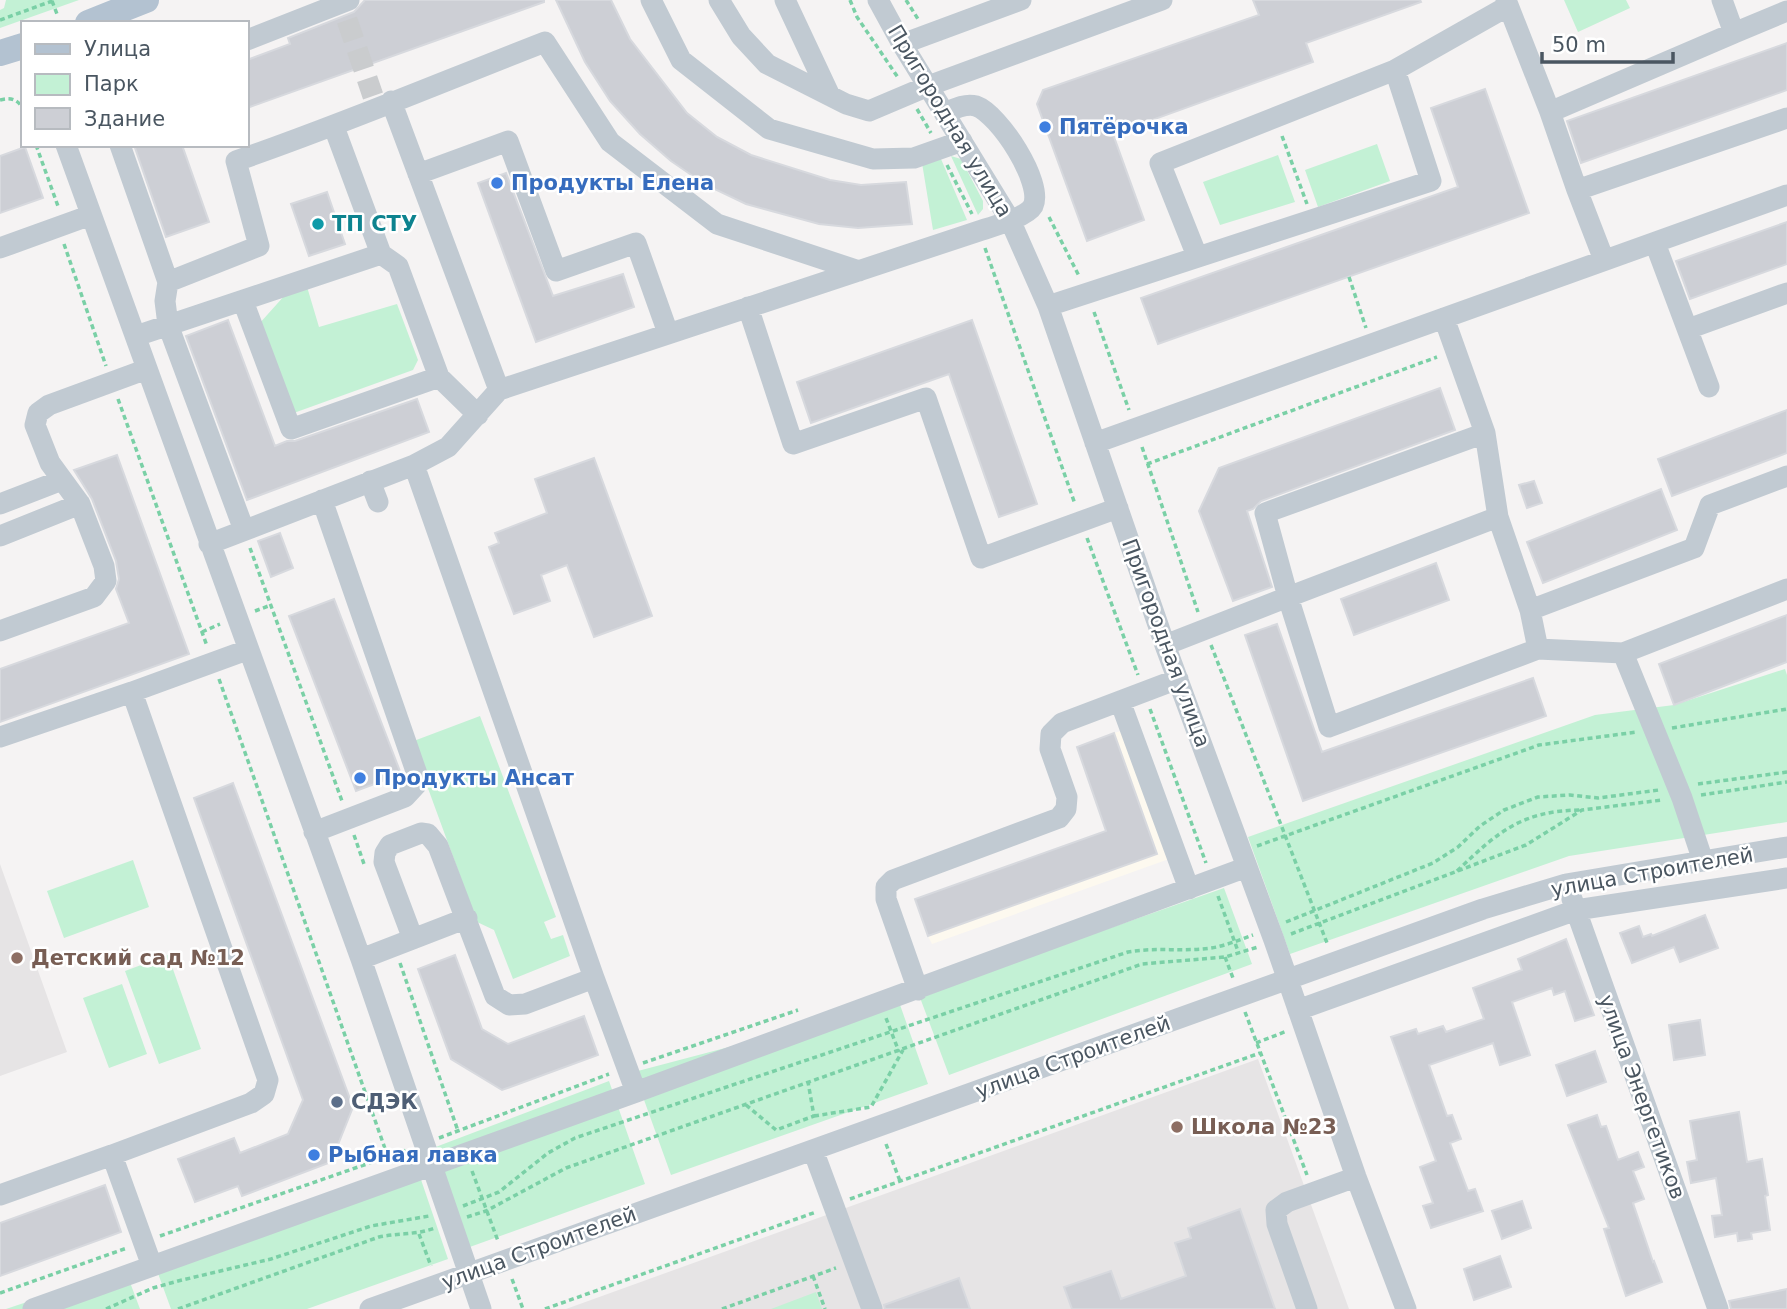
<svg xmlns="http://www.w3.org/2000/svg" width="1787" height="1309" viewBox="0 0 1787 1309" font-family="'DejaVu Sans',sans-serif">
<rect width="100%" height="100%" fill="#f5f3f3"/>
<!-- commercial -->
<path fill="#fdf9ef" d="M1121,731L1169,859L932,944L928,936L1156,854L1114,733Z"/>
<!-- education -->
<path fill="#e6e4e5" d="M0,864L67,1052L0,1076Z
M1258,1059L1349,1309H566Z"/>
<!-- green -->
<path fill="#c3f1d5" d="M6,0H79L0,28V10L4,8Z
M1564,0H1626L1630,8L1578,32Z
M1377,144L1390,181L1318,207L1305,170Z
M1278,155L1295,202L1220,225L1203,182Z
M951,156L961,159L983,201V209L978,215Z
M941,159L967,220L933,230L922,163Z
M305,280L319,327L397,304L418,360L413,370L291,414L259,324L294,285Z
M1785,669L1787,675V822L1569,856L1290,954L1248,837L1595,715L1674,705Z
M480,716L556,917L544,922L551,939L563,935L570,956L513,979L494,930L477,922L411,742Z
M133,860L149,907L64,938L47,891Z
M1224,888L1252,964L949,1075L919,995Z
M168,955L201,1049L159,1064L125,971Z
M122,984L147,1054L109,1068L83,998Z
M899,1002L928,1084L671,1175L634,1072Z
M609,1081L645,1184L467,1248L433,1148Z
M415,1162L448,1259L307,1309H171L152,1257Z
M125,1269L140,1309H6Z
M816,1292L822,1309H771Z"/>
<!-- building -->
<path fill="#cdcfd5" stroke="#d7d9de" stroke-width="2" d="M365,0H544V2L247,108V60L290,44L288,38L354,12Z
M556,0H611L630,39L687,113L717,137L751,155L830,180L861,185L906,182L912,224L858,228L819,224L746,204L706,185L671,161L640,134L610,101L585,62Z
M1253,0H1420L1421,2L1306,43L1313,62L1113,134L1144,220L1087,241L1037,104L1043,90L1259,15Z
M1787,43V90L1581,163L1567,121Z
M1485,89L1529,213L1158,344L1141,298L1458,187L1431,108Z
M134,145H182L209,222L166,237Z
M25,147L43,198L0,213V156Z
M506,173L553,296L623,274L634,307L536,342L478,183Z
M327,192L345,244L309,256L291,204Z
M1787,222V264L1690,299L1676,261Z
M228,320L275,446L287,441H295L417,399L429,432L247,500L186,336Z
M972,320L1037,504L999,517L949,374L811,423L797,382Z
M1440,388L1455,430L1261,501L1253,509L1247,511L1272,587L1233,601L1199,511L1219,468Z
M1787,410V453L1672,496L1658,459Z
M117,455L189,654L0,722V669L129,623L116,589L119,579L116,561L92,499L74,470Z
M594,458L652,616L594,637L567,565L541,575L550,601L514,614L489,547L499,543L495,533L547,513L535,479Z
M1534,481L1542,503L1527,508L1519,485Z
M1661,489L1677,530L1543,583L1527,542Z
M280,533L293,568L271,577L258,541Z
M1436,563L1449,600L1354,635L1341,599Z
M334,599L401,774L356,791L289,616Z
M1787,615V662L1674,705L1659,664Z
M1277,624L1322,752L1533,678L1546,716L1303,801L1245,635Z
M1114,733L1157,854L928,936L915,899L1106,831L1077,747Z
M233,783L353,1107L331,1162L242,1196L238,1186L195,1202L178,1159L234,1138L240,1153L288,1134L303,1100L194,798Z
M1705,915L1718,948L1680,962L1674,947L1632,963L1620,933L1639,926L1643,937L1651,934L1652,936Z
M1566,939L1594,1015L1575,1021L1565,991L1554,995L1552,988L1512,1002L1530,1055L1500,1065L1493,1043L1429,1065L1447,1116L1452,1115L1461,1139L1450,1143L1468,1191L1475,1189L1483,1211L1431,1228L1423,1206L1433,1203L1420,1167L1436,1161L1391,1037L1416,1029L1418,1034L1443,1026L1446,1032L1484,1019L1473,988L1522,970L1518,959Z
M455,955L482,1029L508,1044L584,1016L598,1055L502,1090L451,1059L418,969Z
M1700,1020L1705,1055L1674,1060L1669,1025Z
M1595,1051L1606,1082L1567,1096L1556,1065Z
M1739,1112L1747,1162L1762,1159L1768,1195L1765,1196L1770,1230L1751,1233L1752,1239L1738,1241L1737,1233L1715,1237L1712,1216L1722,1215L1716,1178L1691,1183L1687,1162L1697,1160L1690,1121Z
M1597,1115L1601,1127L1606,1126L1618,1160L1638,1152L1644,1167L1633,1171L1644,1199L1633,1203L1653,1262L1654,1261L1662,1282L1626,1296L1604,1229L1609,1228L1568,1125Z
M105,1185L121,1232L0,1276V1223Z
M1522,1201L1531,1228L1502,1239L1492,1211Z
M1240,1209L1275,1309H1072L1064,1287L1111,1271L1121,1299L1186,1276L1175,1243L1191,1238L1188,1228Z
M1500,1256L1511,1287L1474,1300L1464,1269Z
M959,1278L970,1309H885L884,1305Z
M1787,1289V1309H1731L1729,1301Z"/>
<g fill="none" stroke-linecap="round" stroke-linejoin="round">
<!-- minor-tunnel -->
<path stroke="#caccce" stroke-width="21" stroke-dasharray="21 10" stroke-linecap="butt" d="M347,20L373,96"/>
<!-- path -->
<path stroke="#7ad0a6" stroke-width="3.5" stroke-dasharray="5 3.5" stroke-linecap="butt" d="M850,0L857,17L899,79
M906,0L918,19
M52,1L57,14
M0,20L55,0
M0,100C10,97 18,99 23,109
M917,109L931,133
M1282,136L1307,204
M36,145L59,209
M947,165L972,214
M1049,217L1079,276
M64,244L106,366
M985,248L1075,504
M1349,277L1366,328
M1094,312L1129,410
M118,399L207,646
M1142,447L1198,612
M1147,464L1437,357
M1087,538L1138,675
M250,548L342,801
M255,611L271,605
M202,632L220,624
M1211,645L1327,943
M219,679L388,1157
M1150,709L1206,863
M1672,728L1787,709
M1698,784L1787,772
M1701,795L1787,782
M354,835L364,864
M1257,846L1539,745L1637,732
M1457,871C1498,832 1521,811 1580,810
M1218,896L1239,954
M1286,922L1433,863L1458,847L1480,826L1504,810L1538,797L1570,795L1598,798L1659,790
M1291,934L1526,845L1582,810L1662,800
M1225,957L1233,978
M400,963L458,1131
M1245,1012L1307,1175
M886,1018L899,1052
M1256,1043L1287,1031
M643,1063L798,1010
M746,1105L776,1130L814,1116L808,1082
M814,1116L871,1107L903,1050
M439,1138L609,1074
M886,1144L900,1181
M472,1171L498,1241
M850,1199L1260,1053
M463,1206L499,1192L548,1153L575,1138L1128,952C1156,947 1183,952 1211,948C1225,946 1239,940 1253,935
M467,1217L486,1211L566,1168L1142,964L1225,957L1258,947
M419,1234L431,1266
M160,1236L407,1150
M813,1276L825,1309
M512,1279L523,1309
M0,1293L127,1248
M106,1309L153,1288L178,1281L271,1259L371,1226L429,1216
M178,1309L379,1237C398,1233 416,1235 435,1228
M545,1309L816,1212
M722,1309L836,1268"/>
<!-- minor -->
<path stroke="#c1cad2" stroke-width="21" d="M651,0L681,60L769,129L873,159L914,158L962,141
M719,0L741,36L767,64L846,104L869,111L928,86L1162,0
M785,0L830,96
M878,0L902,44L1010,220L1048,306L1165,645L1274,940L1356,1177L1406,1309
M1506,0L1550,112L1577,190L1787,118
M1734,33L1787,11
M247,40L349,0
M902,44L1021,0
M391,101L499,390
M1550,112L1734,33L1722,0
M334,127L381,254
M66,145L361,959L481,1309
M120,145L168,282
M418,174L508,141L556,271L636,243L668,333
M1577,190L1604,260
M1655,243L1709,387
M0,248L91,215
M1197,256L1160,163L1395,70
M243,301L291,429L439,377
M1048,306L1431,181L1395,70L1508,6
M748,307L793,444L926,398L981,558L1118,508
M1444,318L1485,433L1498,517L1530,610L1538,649L1623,653L1787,589
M1688,329L1787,293
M136,336L381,254L398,266L439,377L478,415
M1095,443L1787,195
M414,465L594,978
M370,481L378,502
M0,504L62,480
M1498,517L1288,597L1329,727L1538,649
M244,530L168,325L165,301L168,282L259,246L236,161C341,125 442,82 545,42L610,142L717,224L859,271
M0,536L80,504
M209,544L414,465L448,447L499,390L979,231C991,227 1027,217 1033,206C1044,183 999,114 976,106C965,103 954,109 945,113
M1530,610L1694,548L1710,505L1787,476
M0,631L94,597L106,581L104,566L80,504L50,463L35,425L38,413L49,405L147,369
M1165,645L1288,597L1265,513L1485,433
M1623,653L1682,798L1703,861
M1120,701L1189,889
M0,737L132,692
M314,832L405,797L417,784V774L322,500
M1572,899L1718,1309
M413,939L384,862L385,853L390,845L421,833L428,834L438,846L495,996L509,1005L525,1004L594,978L636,1092
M361,959L467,918
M918,990L886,899V887L893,880L1059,818L1066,809L1067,797L1050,749L1051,734L1062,723L1178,679
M1298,1010L1576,910L1787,878
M813,1150L872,1309
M0,1195L112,1155
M152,1266L112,1155L251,1103L264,1094L268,1080L132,692L247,650
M33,1309L636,1092L1247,867
M370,1309L1483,909L1566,884L1787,847
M1307,1309L1277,1224L1276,1210L1287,1202L1356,1177"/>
<!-- major -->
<path stroke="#b3c2d1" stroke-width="26" d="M88,23L146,0
M0,53L23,46"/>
</g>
<!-- markers -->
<g fill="#3f7fe0" stroke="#fff" stroke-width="2.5">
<circle cx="1045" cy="127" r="7"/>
<circle cx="497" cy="183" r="7"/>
<circle cx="360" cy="778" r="7"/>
<circle cx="314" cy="1155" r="7"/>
</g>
<circle fill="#0f9aa8" stroke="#fff" stroke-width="2.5" cx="318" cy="224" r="7"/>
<g fill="#8d6e63" stroke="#fff" stroke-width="2.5">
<circle cx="17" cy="958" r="7"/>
<circle cx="1177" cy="1127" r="7"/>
</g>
<circle fill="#5c6f8a" stroke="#fff" stroke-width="2.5" cx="337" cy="1102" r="7"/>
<g text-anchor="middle" stroke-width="5" stroke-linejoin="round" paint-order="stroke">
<!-- street labels -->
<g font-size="21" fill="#4a5661" stroke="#fff">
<text transform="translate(950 121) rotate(59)" y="7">Пригородная улица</text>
<text transform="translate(1166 643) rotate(70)" y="7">Пригородная улица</text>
<text transform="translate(1652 872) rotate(-10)" y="7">улица Строителей</text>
<text transform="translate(1073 1057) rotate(-20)" y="7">улица Строителей</text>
<text transform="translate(1642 1097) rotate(70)" y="7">улица Энергетиков</text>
<text transform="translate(539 1248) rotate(-20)" y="7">улица Строителей</text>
</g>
<!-- shop labels -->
<g font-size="21" font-weight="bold" fill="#366cbe" stroke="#fff" text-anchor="start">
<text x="1059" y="134">Пятёрочка</text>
<text x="511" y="190">Продукты Елена</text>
<text x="374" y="785">Продукты Ансат</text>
<text x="328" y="1162">Рыбная лавка</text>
</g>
<!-- culture labels -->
<g font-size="21" font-weight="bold" fill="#0d838f" stroke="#fff" text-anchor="start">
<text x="332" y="231">ТП СТУ</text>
</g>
<!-- education labels -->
<g font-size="21" font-weight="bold" fill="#785e54" stroke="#fff" text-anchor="start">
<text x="31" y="965">Детский сад №12</text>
<text x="1191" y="1134">Школа №23</text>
</g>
<!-- service labels -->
<g font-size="21" font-weight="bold" fill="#4e5e75" stroke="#fff" text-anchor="start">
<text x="351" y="1109">СДЭК</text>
</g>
</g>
<!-- legend -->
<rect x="21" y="21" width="228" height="126" fill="#ffffff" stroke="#b7bbc0" stroke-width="2"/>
<rect x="35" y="44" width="35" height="10" fill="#b3c2d1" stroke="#b7bbc0" stroke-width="2"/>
<text x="84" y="56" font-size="21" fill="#4a5661">Улица</text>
<rect x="35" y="74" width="35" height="21" fill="#c3f1d5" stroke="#b7bbc0" stroke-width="2"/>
<text x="84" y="91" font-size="21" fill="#4a5661">Парк</text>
<rect x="35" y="108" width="35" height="21" fill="#cdcfd5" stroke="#b7bbc0" stroke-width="2"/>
<text x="84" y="126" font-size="21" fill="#4a5661">Здание</text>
<!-- scale -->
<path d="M1542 52v10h131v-10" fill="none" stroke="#4a5661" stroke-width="3.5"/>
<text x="1552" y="52" font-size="21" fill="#4a5661" stroke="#ffffff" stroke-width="5" paint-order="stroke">50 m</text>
</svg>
